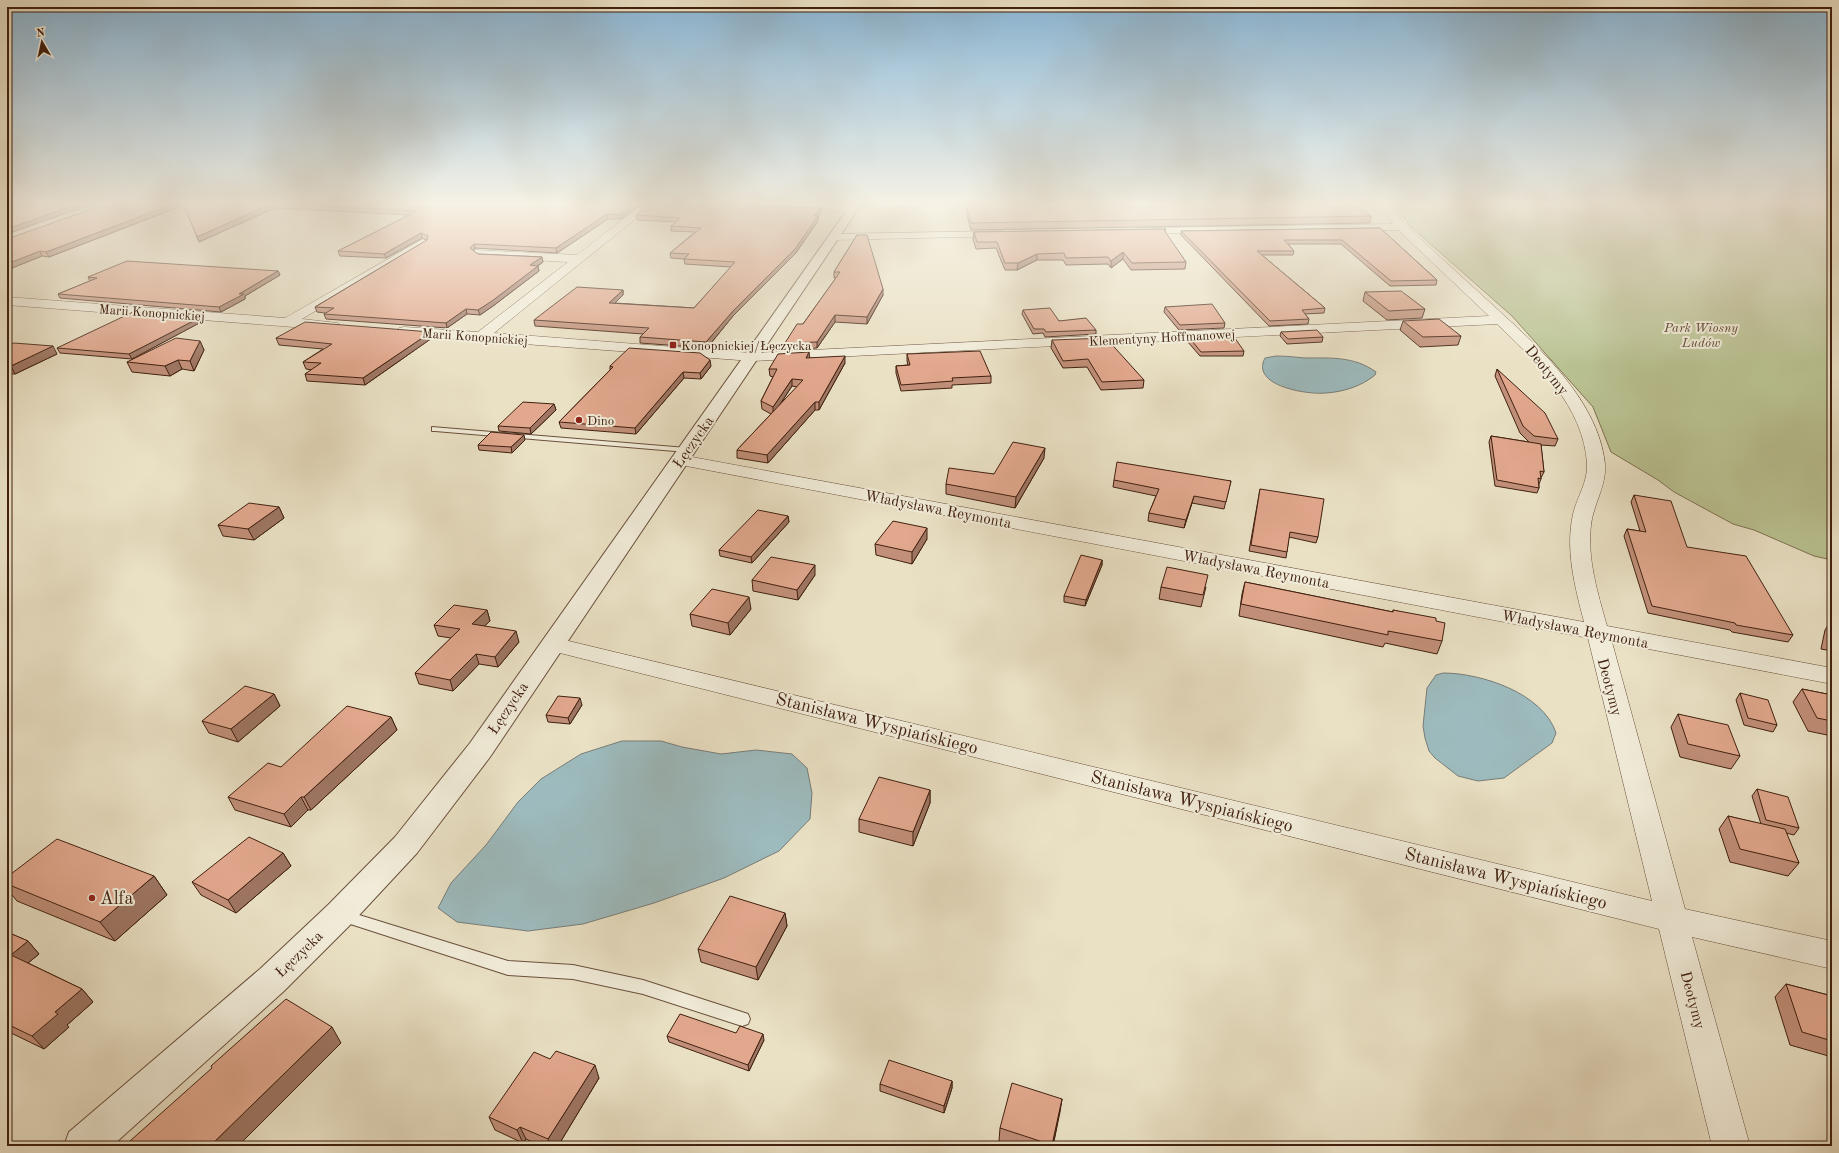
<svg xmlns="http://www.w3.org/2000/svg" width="1839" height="1153" viewBox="0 0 1839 1153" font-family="'Old Standard TT',serif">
<rect width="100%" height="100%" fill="#eae1c5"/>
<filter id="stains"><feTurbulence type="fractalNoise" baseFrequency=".005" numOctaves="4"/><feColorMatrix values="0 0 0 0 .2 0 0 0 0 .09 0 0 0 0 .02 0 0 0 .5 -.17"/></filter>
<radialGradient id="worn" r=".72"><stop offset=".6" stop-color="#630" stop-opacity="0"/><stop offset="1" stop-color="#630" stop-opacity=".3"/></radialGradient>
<!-- green -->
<path fill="#bac292" stroke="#7d7150" d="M1393,203H1832V560L1814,556L1754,530L1733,524L1674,492L1658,480L1611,452L1593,407L1512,316L1410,226Z"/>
<!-- water -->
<path fill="#9dbbbe" stroke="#787d78" d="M1276,356C1285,356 1295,357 1304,358C1330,358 1354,356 1376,372L1375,375C1362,386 1343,392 1326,393C1308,395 1250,386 1265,358Z
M1443,673C1481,673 1543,693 1556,733L1552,743L1504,778L1478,781L1458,776L1435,758L1429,751L1425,738L1423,726L1427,688L1436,675Z
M622,741H661L682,747L721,754L756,750L792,754L807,768L812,793L810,819L779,851L724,878L654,903L583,924L528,931L457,922L438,908L451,883L486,845L518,802L541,779L581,754Z"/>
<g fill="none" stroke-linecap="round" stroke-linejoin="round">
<defs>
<path id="service" d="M432,427L687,448L691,450L687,452L435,431H432Z
M343,910L508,961L573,965L643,980L742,1012L748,1014L750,1019L748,1024L742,1026L643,994L573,979L508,975L338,920L336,916L338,912Z"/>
<path id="minor" d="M99,203H114L113,205L81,216L77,217L72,214L73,212Z
M644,203H655L494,333L752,353L1489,316L1398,230L1138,234L1132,231L1138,228L1393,224L1379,203H1389L1405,225C1432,249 1458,274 1485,298C1532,341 1598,397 1605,464C1607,485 1593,505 1591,525C1587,559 1598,594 1607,626L1832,668V684L1612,642L1685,909L1832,941V969L1692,937L1750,1146H1712L1659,929L552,651L544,649L541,644L544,639L552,637L1652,901L1588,638L681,465L675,464L672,460L675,456L681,455L1584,622C1575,587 1565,550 1573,514C1577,497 1588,482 1587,464C1584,407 1536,361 1497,324L752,361L404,335L399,334L397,331L399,328L404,327L478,332L568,262L479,257L473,253L475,250L577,255Z
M657,203H751L756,206L751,209L662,206Z
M793,204L853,206L858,209L853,212L789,209L788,207Z
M1003,231L1009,234L1007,236L833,240L827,237L833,234Z
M423,239L429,242L427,244L302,319L338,323L340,326L338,329L333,330L7,305V297L285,318Z"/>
<path id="tertiary" d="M852,203H862L490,757L417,853L350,925L284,991L112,1146H64L69,1132L260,969L328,905L395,837L470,743Z"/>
</defs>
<!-- service casing -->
<use href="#service" stroke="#6a503c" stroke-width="2"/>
<!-- minor casing -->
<use href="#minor" stroke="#6a503c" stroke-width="1"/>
<!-- tertiary casing -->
<use href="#tertiary" stroke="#6a503c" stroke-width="2"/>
<!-- service -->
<use href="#service" fill="#f1ecd9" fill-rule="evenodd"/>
<!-- minor -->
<use href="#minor" fill="#f1ecd9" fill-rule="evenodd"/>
<!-- tertiary -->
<use href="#tertiary" fill="#f1ecd9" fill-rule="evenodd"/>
</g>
<!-- wall -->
<path fill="#c2907a" stroke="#40200f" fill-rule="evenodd" d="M109,203H642L621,219H608L557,253L475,248L473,251L478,254L542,257L543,262L538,266L539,271L493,306L480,315L467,314L447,328L326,319L324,314L325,313L317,312L315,307L427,240L422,238L386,258L340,256L338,251L409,215L275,208L199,242L184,205L49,257L42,256L7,270Z
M763,203H829V204Z
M967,208L1371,216L1370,223L971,230L967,215Z
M821,213L818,216V221L795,254L733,316L707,348L640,343V337L643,334L535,326L534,320L623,290V295L615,303L694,308L731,267L685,264L684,259L671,258L670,253L695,232L671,231V226L676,222L637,220L636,215Z
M1380,228L1437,280L1436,285L1390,286L1341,244H1288L1294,251L1293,255H1262L1325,308L1324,313L1305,314L1309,319L1308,324L1269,326L1181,235V231Z
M1166,229L1165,232L1186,262L1185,269L1131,270L1123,259L1111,268L1108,264L1066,265L1063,260H1037L1017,270H1005L996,248L976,249L973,239L974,232Z
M857,235L883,295L867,324L835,322L817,348L786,350L785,343L803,324L836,278H834V272Z
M278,271L280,275L245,296V299L221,312L60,298L58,294L90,281L88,277Z
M1365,292L1425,309L1422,318L1387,320L1363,301Z
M1165,307L1225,323L1224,328L1179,330L1164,312Z
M1023,310L1059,321L1096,330V334L1045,337L1043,333L1033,334L1022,314Z
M201,317L203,321L132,359L60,353L57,348Z
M1403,321L1461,336L1458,345L1420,347L1400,330Z
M1281,332L1323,337L1322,342L1287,344L1280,336Z
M1188,336L1244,351L1243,356H1200L1187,341Z
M276,338H432L365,385L307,381L305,374L312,370L306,369L303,362L323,349L279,345Z
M1052,340L1144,380L1143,388L1101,390L1087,367L1063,368L1051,348Z
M200,341L204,350L194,371L182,369L170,376L132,372L127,362Z
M7,346L57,354L15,374H7Z
M907,354L991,376V383L952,385V388L901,391L896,373V366L908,365L907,361Z
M810,358L845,363L819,410H815L768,463L737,458V450L771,414L762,409L761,401L773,377L770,376L769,369ZM792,386L797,387L781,403Z
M610,366H711L701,379L684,378L636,434L561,428L559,422L610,370Z
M1497,369L1558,439L1555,446L1541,445L1544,472L1541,478V479L1539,484V488L1537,493L1495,486L1489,442L1491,436L1529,442L1520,433L1495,376Z
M554,404L556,410L531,434L499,431L498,426Z
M525,440L512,453L479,450L478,445Z
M1044,458L1015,508L946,494V484L994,474Z
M1114,480L1231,481L1224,509L1192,503L1184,528L1148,521L1149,513L1156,496L1113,487Z
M1260,489L1318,537L1316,543L1289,537L1286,558L1249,551Z
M1634,495L1687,547L1793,635L1788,642L1732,632L1730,630L1648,613L1624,536L1627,529L1640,531L1631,502Z
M279,507L284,518L254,540L223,536L218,525Z
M788,516L789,522L752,563L720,556L719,550Z
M927,539L912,564L876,555L875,544Z
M1102,560V565L1085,606L1064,602V596Z
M815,575L798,600L753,591L752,580Z
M1245,582L1393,612V610L1436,621L1442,641L1437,654L1385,643L1383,647L1239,616L1242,594Z
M1161,587H1206L1201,607L1159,599Z
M751,609L730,635L692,626L690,614Z
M487,610L490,621L484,626L519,642L498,667L479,664L453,691L419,684L415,673L451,638L438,636L434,625Z
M1832,619V651L1821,649L1825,630Z
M1802,689L1832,695V736L1808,731L1793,702Z
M1740,693L1777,725L1773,732L1744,725L1736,700Z
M274,694L280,706L238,742L209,733L202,721Z
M582,705L570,724L548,722L546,715Z
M1678,714L1740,756L1731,769L1680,757L1671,727Z
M391,717L397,730L311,810H308L291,827L235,810L228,797L281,767Z
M1757,789L1799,828L1794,835L1786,833L1799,863L1788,876L1730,862L1719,829L1728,816L1761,824L1752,796Z
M930,790V803L913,846L859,832V819Z
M283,853L291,866L236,913L201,895L192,882Z
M1832,856V869L1828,860Z
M154,876L167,895L115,941L17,901L7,889V877Z
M785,913L787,926L758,980L701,962L698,949Z
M7,932L28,941L39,954L28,963L82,989L93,1002L67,1025L69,1027L44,1049L7,1031Z
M1786,984L1832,996V1057L1790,1045L1775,997Z
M667,1036L764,1040L749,1071L669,1042Z
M599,1078L558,1146H541L526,1139L523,1143L495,1130L489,1117Z
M952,1081V1088L944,1113L880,1091V1084Z
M1062,1099L1053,1146H1015L999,1141L1000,1128Z"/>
<!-- shaded-wall -->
<path fill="#9e7663" stroke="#40200f" d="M80,203H95L7,234V229Z
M176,203H183L184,205L49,257L46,252Z
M273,203L275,208L199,242L197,237Z
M636,203H642L621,219L620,215Z
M821,208V213L814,221V216Z
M607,214L608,219L557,253L556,248Z
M818,216V221L795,254L733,316L707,348L706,342L733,311Z
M421,233L422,238L386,258L384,254Z
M474,244L475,248L472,253L470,248Z
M40,251L42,256L7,270V264Z
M1123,252V259L1111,268V261Z
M1037,254V260L1017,270L1018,263Z
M542,257L543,262L531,270L530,265Z
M538,266L539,271L493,306L480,315L478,310Z
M278,271L280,275L245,296V299L221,312L219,307L239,294Z
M883,289V295L867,324V317Z
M623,290V295L610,308L609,303Z
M466,309L467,314L447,328L446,323Z
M835,315V322L817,348V342Z
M201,317L203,321L132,359L129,354Z
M431,332L432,338L365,385L363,378Z
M200,341L204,350L194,371L190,361Z
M53,346L57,354L15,374L11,366Z
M809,352L810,360L806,358Z
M845,356V363L819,410V402Z
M178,360L182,369L170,376L165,366Z
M710,360L711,366L701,379L700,373Z
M683,372L684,378L636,434L635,428Z
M792,379V386L773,415V407Z
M815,402V410L768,463L767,455Z
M554,404L556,410L531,434L530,428Z
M524,435L525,440L512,453L511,447Z
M1045,448L1044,458L1015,508L1016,497Z
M1194,496L1192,503L1184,528L1186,520Z
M279,507L284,518L254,540L248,529Z
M788,516L789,522L752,563L751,557Z
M927,528V539L912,564V552Z
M1102,560V565L1085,606L1086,600Z
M815,565V575L798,600L797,590Z
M749,597L751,609L730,635L728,623Z
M487,610L490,621L475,635L472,624Z
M516,631L519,642L498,667L495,657Z
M476,654L479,664L453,691L450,680Z
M274,694L280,706L238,742L231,729Z
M580,698L582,705L570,724L568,718Z
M391,717L397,730L311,810L304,797Z
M930,790V803L913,846V832Z
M301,797L308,810L291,827L284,814Z
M283,853L291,866L236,913L228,900Z
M154,876L167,895L115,941L100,922Z
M785,913L787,926L758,980L756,967Z
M28,941L39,954L22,968L11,955Z
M82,989L93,1002L67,1025L69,1027L44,1049L32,1036L55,1012Z
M332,1027L341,1043L238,1146H210Z
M763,1034L764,1040L749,1071L748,1065Z
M595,1065L599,1078L558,1146H551L548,1139Z
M952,1081V1088L944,1113V1106Z
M1062,1099L1060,1112L1053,1146H1052Z
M520,1127L526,1139L523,1143L517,1130Z"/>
<!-- building -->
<path fill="#e2a88e" stroke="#40200f" d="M7,203H80L7,229Z
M109,203H176L46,252L40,251L7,264V239Z
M183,203H636L620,215L607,214L556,248L474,244L470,248L478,254L542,257L530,265L538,266L492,301L478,310L466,309L446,323L324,314L334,308L315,307L427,240L428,236L421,233L384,254L338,251L417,211L273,203L197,237Z
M651,203H661L821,208L814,216H818L795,249L733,311L706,342L640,337L649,328L534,320L577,287L623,290L609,303L694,308L735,262L684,259L689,254L670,253L701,228L671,226L680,218L636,215Z
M968,203H1354L1371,216L971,223L967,208Z
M1380,228L1437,280L1391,281L1342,240H1284L1294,251H1257L1325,308L1302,310L1309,319L1270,321L1181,231Z
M1166,229L1164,230L1186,262L1132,263L1123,252L1111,261L1108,257L1066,258L1064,253L1037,254L1018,263H1005L997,242H977L974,232Z
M857,235H867L883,289L867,317L835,315L817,342L785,343L797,324H803L840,272H834Z
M127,261L278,271L239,294H244L219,307L58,294L97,278L88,277Z
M1401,291L1425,309L1389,311L1365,292Z
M1212,304L1225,323L1180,325L1165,307Z
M1050,308L1059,321L1086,318L1096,330L1046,332L1044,329H1034L1023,310Z
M133,312L201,317L129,354L57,348Z
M1439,319L1461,336L1423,337L1403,321Z
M305,322L431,332L363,378L305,374L321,363L303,362L332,344L276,338Z
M1317,330L1323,337L1288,339L1281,332Z
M1232,334L1244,351L1201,352L1188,336Z
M176,338L200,341L190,361L178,360L165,366L127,362Z
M1106,338L1144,380L1102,382L1088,359L1063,361L1052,340Z
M14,343L53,346L11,366H7V346Z
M629,348L700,353L710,360L700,373L683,372L635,428L559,422L613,367L610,366Z
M980,351L991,376L952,378L953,381L901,385L896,366L910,365L907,354Z
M809,352L806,358L845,356L819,402H815L767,455L737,450L803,380L792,379L773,407L761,401L777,369H769L778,354Z
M1497,369L1545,413L1558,439L1534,436L1523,426Z
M523,402L554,404L530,428L498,426Z
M491,432L524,435L511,447L478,445Z
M1491,436L1541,444L1544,472L1540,471L1541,479L1538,478L1539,488L1497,480Z
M1013,442L1045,448L1016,497L946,484L949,468L994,474Z
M1117,462L1231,481L1226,502L1194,496L1186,520L1149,513L1159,489L1114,480Z
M1260,489L1324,499L1318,537L1290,532L1287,552L1251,545Z
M1634,495L1671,501L1687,547L1746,556L1793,635L1736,625L1735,623L1652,606L1627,529L1646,532Z
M249,503L279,507L248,529L218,525Z
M758,510L788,516L751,557L719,550Z
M893,521L927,528L912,552L875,544Z
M1081,555L1102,560L1086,600L1064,596Z
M771,557L815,565L797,590L752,580Z
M1167,567L1208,575L1203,595L1161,587Z
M1245,582L1393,612V610L1436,618V621L1445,623L1442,641L1388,631V635L1241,604Z
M712,589L749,597L728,623L690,614Z
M454,605L487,610L472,624L516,631L495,657L476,654L450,680L415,673L460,629L434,625Z
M1832,622V637H1829Z
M245,686L274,694L231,729L202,721Z
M1802,689L1832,695V721L1817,718Z
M1740,693L1768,700L1777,725L1748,718Z
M558,696L580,698L568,718L546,715Z
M347,706L391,717L304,797H301L284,814L228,797L268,763L281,767Z
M1678,714L1728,725L1740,756L1688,744Z
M879,777L930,790L913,832L859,819Z
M1757,789L1788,797L1799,828L1766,820Z
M1728,816L1785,829L1799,863L1740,849Z
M249,837L283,853L228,900L192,882Z
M57,839L154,876L100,922L7,884V877Z
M730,896L785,913L756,967L698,949Z
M7,932L28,941L11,955L82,989L55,1012L58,1014L32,1036L7,1024Z
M1786,984L1832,996V1041L1802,1032Z
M286,999L332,1027L210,1146H128L132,1143L130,1141L212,1068L211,1066Z
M680,1014L736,1033L740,1026L763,1034L748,1065L667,1036Z
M556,1051L595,1065L548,1139L520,1127L517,1130L489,1117L534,1052L550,1059Z
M889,1060L952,1081L944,1106L880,1084Z
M1012,1083L1062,1099L1052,1145L1000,1128Z"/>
<!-- sky -->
<linearGradient id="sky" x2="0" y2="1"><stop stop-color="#8ab7d7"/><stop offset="0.56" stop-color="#f6f2e5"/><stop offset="1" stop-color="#f6f2e5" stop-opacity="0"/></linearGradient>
<rect width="1839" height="364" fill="url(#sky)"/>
<!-- markers -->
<g fill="#8f2418" stroke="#f1ecd9" stroke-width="1.5">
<rect x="669" y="341" width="8" height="8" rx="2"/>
<circle cx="579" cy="420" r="4"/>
<circle cx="92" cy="898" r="4"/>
</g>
<g text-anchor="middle" stroke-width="4" stroke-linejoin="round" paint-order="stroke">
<!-- far-street labels -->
<g font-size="13" fill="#40200f" stroke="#f1ecd9">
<text transform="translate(152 312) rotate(4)" y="5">Marii Konopnickiej</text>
<text transform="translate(475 336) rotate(4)" y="5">Marii Konopnickiej</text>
<text transform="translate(1162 337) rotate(-3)" y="5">Klementyny Hoffmanowej</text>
</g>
<!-- far-park labels -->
<g font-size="13" font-style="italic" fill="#5e4830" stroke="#f1ecd9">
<text x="1701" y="332">Park Wiosny<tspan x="1701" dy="15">Ludów</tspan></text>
</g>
<!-- far-poi labels -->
<g font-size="13" fill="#40200f" stroke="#f1ecd9" text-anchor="start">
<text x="681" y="350">Konopnickiej/Łęczycka</text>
<text x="587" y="425">Dino</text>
</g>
<!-- street labels -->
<g font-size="15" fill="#40200f" stroke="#f1ecd9">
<text transform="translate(1547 370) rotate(51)" y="5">Deotymy</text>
<text transform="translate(693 442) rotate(-55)" y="5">Łęczycka</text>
<text transform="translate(938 509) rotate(11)" y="5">Władysława Reymonta</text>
<text transform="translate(1256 569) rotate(11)" y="5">Władysława Reymonta</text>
<text transform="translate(1575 629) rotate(11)" y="5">Władysława Reymonta</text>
<text transform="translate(1610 687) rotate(75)" y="5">Deotymy</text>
<text transform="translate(508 708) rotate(-56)" y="5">Łęczycka</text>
<text transform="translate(299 954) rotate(-44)" y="5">Łęczycka</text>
<text transform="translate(1693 1000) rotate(75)" y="5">Deotymy</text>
</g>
<!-- near-street labels -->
<g font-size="18" fill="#40200f" stroke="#f1ecd9">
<text transform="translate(877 723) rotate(14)" y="6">Stanisława Wyspiańskiego</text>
<text transform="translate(1192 801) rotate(14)" y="6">Stanisława Wyspiańskiego</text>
<text transform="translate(1506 878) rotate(14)" y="6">Stanisława Wyspiańskiego</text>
</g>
<!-- near-poi labels -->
<g font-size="18" fill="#40200f" stroke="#f1ecd9" text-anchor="start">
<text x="100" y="904">Alfa</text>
</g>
</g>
<!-- margin -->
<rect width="1839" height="1153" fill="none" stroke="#eae1c5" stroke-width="24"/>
<rect x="8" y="8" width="1823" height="1137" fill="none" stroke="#40200f" stroke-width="2"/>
<rect x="12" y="12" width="1815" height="1129" fill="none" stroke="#40200f"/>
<!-- north arrow -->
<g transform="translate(42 42) rotate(351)" stroke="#f1ecd9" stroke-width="3" paint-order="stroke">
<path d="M0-3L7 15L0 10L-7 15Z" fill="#40200f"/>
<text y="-6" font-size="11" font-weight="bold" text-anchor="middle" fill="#40200f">N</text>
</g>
<rect width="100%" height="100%" filter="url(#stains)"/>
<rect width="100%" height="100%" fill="url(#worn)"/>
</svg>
